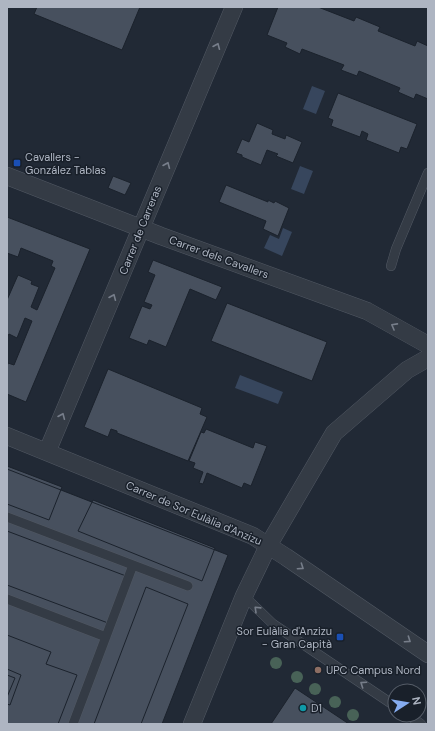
<svg xmlns="http://www.w3.org/2000/svg" width="435" height="731" viewBox="0 0 435 731" font-family="'DM Sans',sans-serif">
<rect width="100%" height="100%" fill="#212935"/>
<!-- water -->
<path fill="#37465d" d="M312,86L325,91L316,114L303,109Z
M300,166L313,171L304,194L291,189Z
M283,228L292,232L282,256L264,248L270,235L279,239Z
M240,375L283,392L278,404L235,388Z"/>
<!-- building -->
<path fill="#47505e" stroke="#1b222c" d="M37,7H140L122,50L34,14Z
M278,7H318L354,21L356,17L380,27L378,31L415,46L417,41L428,46V99L416,94L414,99L398,92L400,88L359,71L357,76L341,70L344,65L302,49L300,54L285,47L287,43L267,35Z
M338,93L417,124L407,149L401,147L399,153L366,140L368,134L362,131L360,137L331,126L333,120L328,118Z
M257,123L273,130L272,134L285,139L286,135L302,142L293,163L276,156L278,154L267,150L261,165L242,157V155L236,153L242,139L249,142Z
M113,176L131,183L125,195L108,188Z
M226,185L268,202V200L274,203L275,201L289,208L278,236L263,229L266,221L219,202Z
M7,217L90,249L26,402L7,394V367L8,363L14,365L32,321L25,318L17,338L9,334L7,337V300L18,275L32,281L31,284L39,287L31,307L37,310L55,268L51,266L53,261L21,248L18,257L7,253Z
M153,260L222,287L216,300L190,289L166,347L149,340L147,345L129,338L142,306L150,309L152,305L144,302L155,275L148,272Z
M227,303L327,342L312,381L211,341Z
M108,369L202,408L200,414L207,417L188,461L117,433V431L111,429L108,437L84,427Z
M206,429L253,448L255,442L267,446L251,486L244,483L242,488L207,473L203,484L199,483L203,472L193,468L195,463L189,461L201,432L204,433Z
M7,466L62,487L49,520L7,504Z
M7,469L228,555L162,724H7V704L10,705L21,675L7,669Z
M93,500L215,548L202,581L78,531Z
M7,531L126,576L108,623L7,585Z
M146,587L188,604L141,724H94Z
M7,635L51,652L46,664L77,675L58,724H7Z
M7,675L15,678L7,697Z
M295,688L349,724H271Z"/>
<g fill="none" stroke-linecap="round" stroke-linejoin="round">
<defs>
<path id="service" d="M391,266L396,249L428,173
M7,517L188,586
M244,596L273,624L395,706
M7,599L106,637
M408,715L421,724
M73,724L133,565"/>
<path id="minor" d="M7,176L161,236L367,311L428,345
M7,436L253,536L286,557L428,654
M47,452L234,7
M192,724L244,596L268,546L334,433L407,370L428,358"/>
</defs>
<!-- service casing -->
<use href="#service" stroke="#515863" stroke-width="10"/>
<!-- minor casing -->
<use href="#minor" stroke="#515863" stroke-width="18"/>
<!-- service -->
<use href="#service" stroke="#343b45" stroke-width="9"/>
<!-- minor -->
<use href="#minor" stroke="#343b45" stroke-width="17"/>
</g>
<!-- trees -->
<g fill="#486257">
<circle cx="276" cy="663" r="6"/>
<circle cx="297" cy="677" r="6"/>
<circle cx="315" cy="689" r="6"/>
<circle cx="335" cy="702" r="6"/>
<circle cx="353" cy="715" r="6"/>
</g>
<!-- one-way arrows -->
<defs><path id="oneway-chevron" d="M-2-3.5L2.5 0L-2 3.5" fill="none" stroke-width="1.6" stroke-linecap="round" stroke-linejoin="round"/></defs>
<g stroke="#777e8a">
<use href="#oneway-chevron" transform="translate(217 46) rotate(-67)"/>
<use href="#oneway-chevron" transform="translate(167 165) rotate(-67)"/>
<use href="#oneway-chevron" transform="translate(113 297) rotate(-67)"/>
<use href="#oneway-chevron" transform="translate(394 326) rotate(-151)"/>
<use href="#oneway-chevron" transform="translate(62 416) rotate(-67)"/>
<use href="#oneway-chevron" transform="translate(301 567) rotate(34)"/>
<use href="#oneway-chevron" transform="translate(257 609) rotate(-136)"/>
<use href="#oneway-chevron" transform="translate(408 640) rotate(34)"/>
<use href="#oneway-chevron" transform="translate(363 684) rotate(-146)"/>
</g>
<!-- markers -->
<g fill="#1a4fb4" stroke="#19202a" stroke-width="1.5">
<rect x="13" y="159" width="8" height="8" rx="2"/>
<rect x="336" y="633" width="8" height="8" rx="2"/>
</g>
<circle fill="#8d6e63" stroke="#19202a" stroke-width="1.5" cx="318" cy="670" r="4"/>
<circle fill="#0f9aa8" stroke="#19202a" stroke-width="1.5" cx="303" cy="708" r="4"/>
<g text-anchor="middle" stroke-width="3" stroke-linejoin="round" paint-order="stroke">
<!-- poi labels -->
<g font-size="11" fill="#aeb5c2" stroke="#19202a" text-anchor="start">
<text x="25" y="161">Cavallers -<tspan x="25" dy="13">González Tablas</tspan></text>
<text x="332" y="635" text-anchor="end">Sor Eulàlia d'Anzizu<tspan x="332" dy="13">- Gran Capità</tspan></text>
<text x="326" y="674">UPC Campus Nord</text>
<text x="311" y="712">D1</text>
</g>
<!-- street labels -->
<g font-size="11" fill="#aeb5c2" stroke="#19202a">
<text transform="translate(140 230) rotate(-68)" y="4">Carrer de Carreras</text>
<text transform="translate(219 257) rotate(20)" y="4">Carrer dels Cavallers</text>
<text transform="translate(194 513) rotate(23)" y="4">Carrer de Sor Eulàlia d'Anzizu</text>
</g>
</g>
<!-- border -->
<rect width="435" height="731" fill="none" stroke="#aeb5c2" stroke-width="16"/>
<!-- north arrow -->
<g transform="translate(407 703) rotate(78)"><circle r="19" fill="#19202a" stroke="#555c67"/>
<path d="M0-3L7 15L0 10L-7 15Z" fill="#85acf0"/>
<text y="-6" font-size="11" font-weight="bold" text-anchor="middle" fill="#aeb5c2">N</text>
</g>
</svg>
